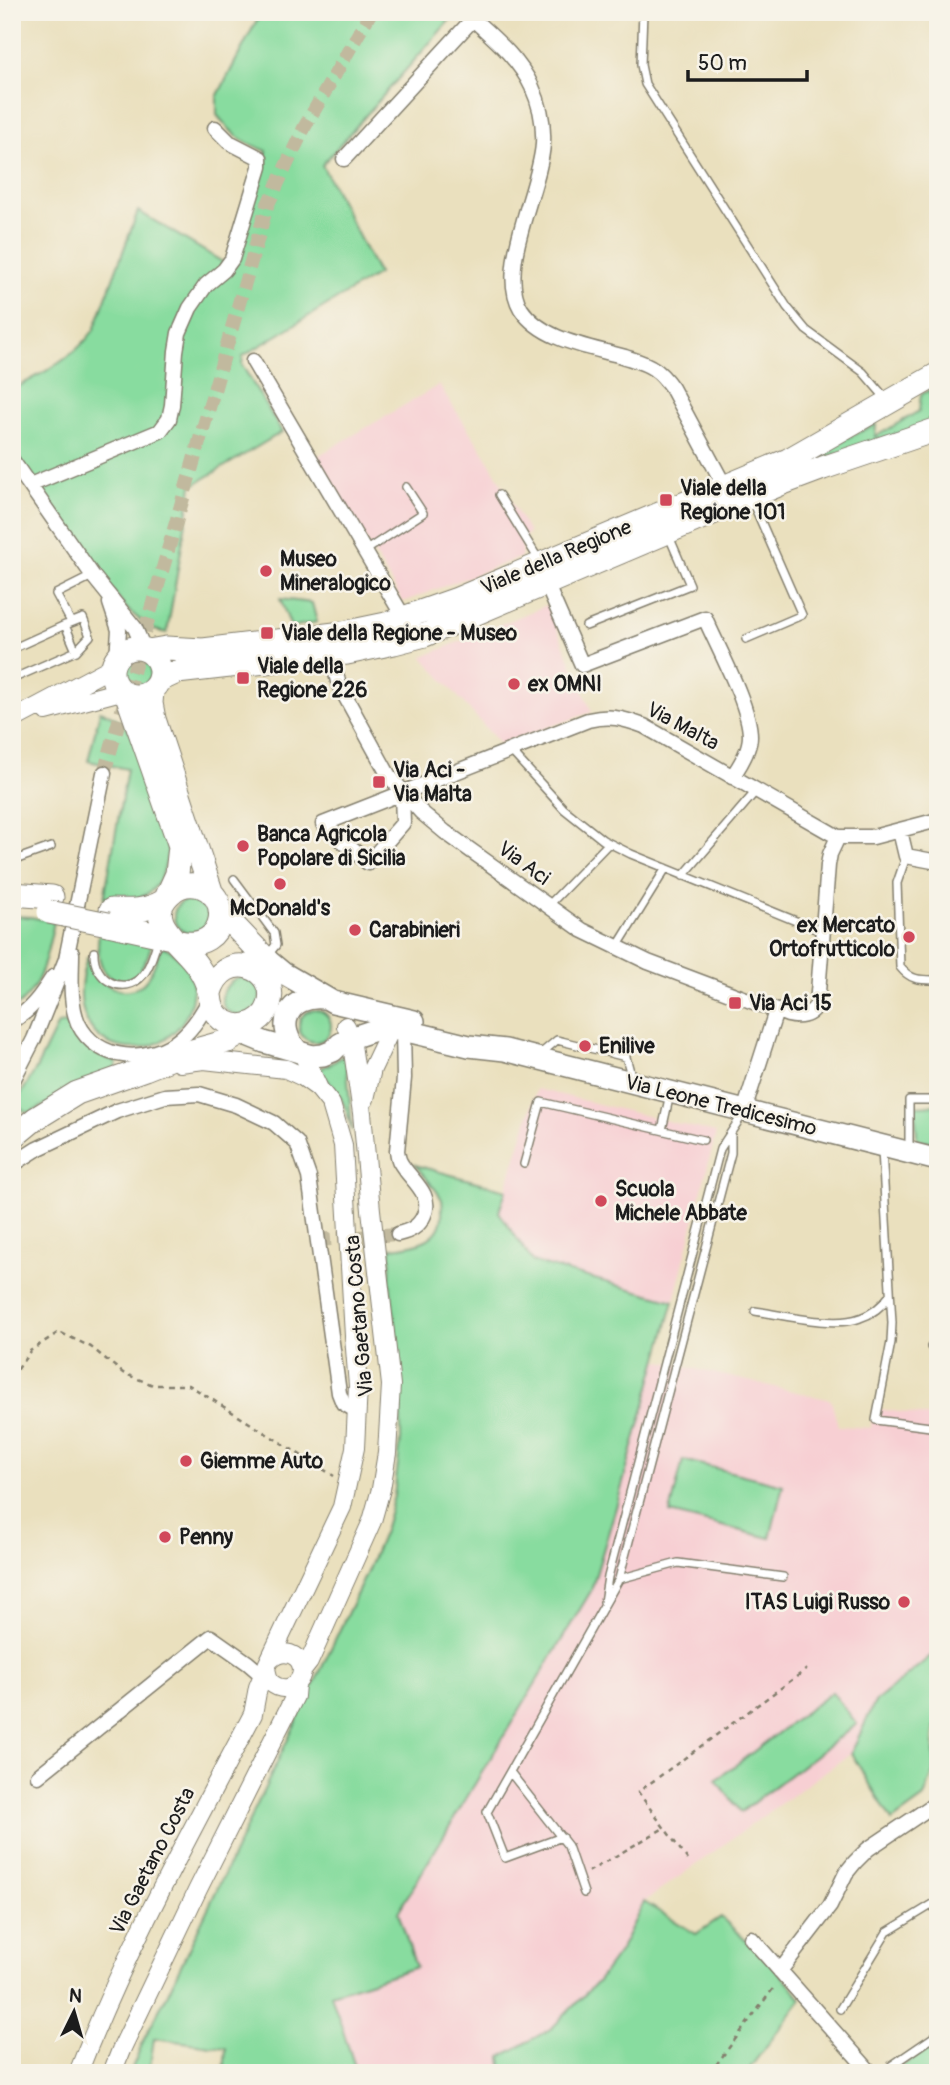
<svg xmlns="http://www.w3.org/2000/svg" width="950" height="2085" viewBox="0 0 950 2085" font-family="Pangolin,sans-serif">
<rect width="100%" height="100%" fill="#f7f3e8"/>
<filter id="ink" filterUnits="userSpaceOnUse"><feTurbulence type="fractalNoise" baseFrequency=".0143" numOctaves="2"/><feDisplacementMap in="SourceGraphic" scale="14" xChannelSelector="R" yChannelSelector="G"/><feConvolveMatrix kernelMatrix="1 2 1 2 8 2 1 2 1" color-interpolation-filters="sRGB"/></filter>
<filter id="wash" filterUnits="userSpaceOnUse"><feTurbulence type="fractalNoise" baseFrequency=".00686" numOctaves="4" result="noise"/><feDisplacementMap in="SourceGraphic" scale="28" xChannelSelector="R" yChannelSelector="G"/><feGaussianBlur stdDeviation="1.57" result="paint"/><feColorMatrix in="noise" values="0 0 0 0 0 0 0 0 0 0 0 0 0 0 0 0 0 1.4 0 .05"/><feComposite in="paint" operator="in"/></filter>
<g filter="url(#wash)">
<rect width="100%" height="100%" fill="#eae0be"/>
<!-- built -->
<path fill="#f7cfd3" d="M439,385L486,456L529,533L523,538L521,557L403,602L316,457Z
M547,605L592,712L500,744L423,657Z
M537,1089L716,1133L674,1301L533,1262L499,1212Z
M657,1360L831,1400L838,1426L871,1428L873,1408L938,1418V1650L875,1702L851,1753L644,1902L620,1951L598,1981L552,2028L501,2057L503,2073H357L331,1994L416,1967L398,1913L591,1591L617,1504Z"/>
<!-- green -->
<path fill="#88dc9f" stroke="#527c5e" stroke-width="2" d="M261,12H457L322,165L378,274L243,356L242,365L282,432L192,486L167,633L151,629L128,610L89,562L38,489L12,446V390C44,372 72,360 94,330L138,211L231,267L267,151C240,141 235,137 217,115V97Z
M930,390C930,401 938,409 938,421L770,475L876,424L875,437L919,411L921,394Z
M280,599L312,603L317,622L291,627Z
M123 673a14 14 0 1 1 28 0a14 14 0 1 1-28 0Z
M100,711C114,716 123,721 132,734L168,841C167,885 149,907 104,899L127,769L88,761Z
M174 916a17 17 0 1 1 34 0a17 17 0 1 1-34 0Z
M12,916L31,917L54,922C46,955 43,990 12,1010Z
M100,929L150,940C153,953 142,968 133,979C127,980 121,981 116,980C97,974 96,945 100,929Z
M165,947C180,955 193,972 193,989C188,1074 51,1071 87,958L91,959C94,980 118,999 140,986C151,979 156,960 161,948Z
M241,977L253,981L261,991L258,1009L240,1017C237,1015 233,1014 229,1012C214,1001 226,980 241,977Z
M299 1026a16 16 0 1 1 32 0a16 16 0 1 1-32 0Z
M68,1023L96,1054L117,1062L116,1068L30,1113L24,1111L18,1106V1099L36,1069L58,1024Z
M346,1054L352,1131C348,1115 344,1100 334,1087C329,1081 322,1077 319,1069L332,1063Z
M938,1105V1143L917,1139L915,1106Z
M415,1165L506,1190L499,1212L533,1262L674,1301L617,1504L591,1591L398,1912L416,1967L331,1994L357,2073H224L226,2048L154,2038L149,2073H130L145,2037L166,1997L367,1572L384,1531L394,1496L401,1439L400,1364L390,1281L391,1248C414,1246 444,1241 442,1211C442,1208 443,1204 442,1200C438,1190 422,1174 415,1165Z
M683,1460L783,1485L770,1538L670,1513Z
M938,1650V1722L935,1726L933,1737L935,1767L924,1798L892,1821L851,1753L875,1702Z
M832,1692L857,1724L741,1812L716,1780Z
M644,1902L696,1934L721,1917L779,1972L802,1999L746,2073H503L501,2057L552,2028L598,1981L620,1951Z
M938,2042V2073H898L896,2070Z"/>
</g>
<g filter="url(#ink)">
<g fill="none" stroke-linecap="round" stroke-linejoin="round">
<!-- minor-tunnel -->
<path stroke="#c1b99e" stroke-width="14" stroke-dasharray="14 7" stroke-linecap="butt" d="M104,773L267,206L304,128L371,12
M317,1240L398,1234"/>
<defs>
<path id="service" d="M643,12L641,65L645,84L787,307L806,330L863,372L888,401
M499,495L539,560
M365,551L423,513L406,487
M71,622L56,594L92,576
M68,624L83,618L90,636L76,651
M586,626L690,585L668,534
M746,639L802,615L752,501
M12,649L65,625L76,651L12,679
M510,750L564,809L603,840L631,854L823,932
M906,857L897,883L900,967C911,981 921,980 938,980
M12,861L51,847
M683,876L756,791
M234,879L274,933L276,945L267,956
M549,905L609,843
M617,947L666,868
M94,952C93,979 123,998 143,975C151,966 154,951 158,940
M539,1055L557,1040L626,1057L632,1079
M662,1130L670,1094
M909,1149V1100H938
M882,1150L892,1323L891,1342L876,1420L938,1428
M524,1164L541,1102L703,1140
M755,1311C782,1315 835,1328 860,1318C873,1314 882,1306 890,1295
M931,1347H938
M619,1579L678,1563L783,1577
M604,1602L608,1577L720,1149L743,1114
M510,1772L568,1846L584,1893
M562,1837L505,1858L487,1812L619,1579L731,1153V1134
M840,2009L887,1932L938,1901
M891,2066L938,2034"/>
<path id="minor" d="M344,159L473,19C495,39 519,59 532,87C540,104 544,125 543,144C540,190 496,268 521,309C542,341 591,347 625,357C634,360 646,363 654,369C662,374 667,381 672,388L725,487
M253,361L404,618
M12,460L93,576L135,628L144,649
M30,485L160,431L169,419L172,405L176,351L179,333L190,308L206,285L224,270L232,259L260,167V158L229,142L215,128
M546,583L582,665L705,618C718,648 750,706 750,736C750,749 739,767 732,777
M110,603L119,630L117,658
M331,655L339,685L389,776L421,812L445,832L582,930L648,962L788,1015C800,1018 810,1016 817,1005L828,865L830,854L838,837
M402,793L403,823L368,863L323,824L588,720C611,715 622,718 644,726L838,837H873L938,820
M900,831L906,856L938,862
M72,953C72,975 69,1002 78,1023C97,1063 150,1064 181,1038C194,1027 202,1013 210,999
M12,1021C31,1011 42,994 53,977
M12,1082L34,1039L66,959L104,773
M744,1111L776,1011
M12,1165L37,1149L117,1111L165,1096L199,1094L236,1105L274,1123L297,1143L309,1177L339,1393L343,1403L357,1411
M398,1234C410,1231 419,1227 424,1215C434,1194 409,1179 400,1162C398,1159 398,1155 397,1151L404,1078L403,1030
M38,1776L211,1637L248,1663L269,1681
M751,1938L871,2073
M780,1971L830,1906L846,1873L855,1862L868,1849L938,1802"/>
<path id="tertiary" d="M46,711L121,691
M12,720L112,667
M180,1063L204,1060L286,1069L303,1077L317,1087
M365,1099L372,1069L391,1029
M266,1669L269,1681C295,1705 316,1663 290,1654C282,1652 276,1654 270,1660
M302,1671L309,1662L372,1521L381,1489L387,1453L391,1385L371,1210L362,1113L351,1038L346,1026
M78,2073C126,1949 191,1832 253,1714L258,1687L268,1663L342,1507L355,1448L358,1386L354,1336L343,1145L331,1104L319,1089L303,1054
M112,2073L121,2050L198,1889L295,1696L296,1684"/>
<path id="secondary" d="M265,958L283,973L333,1002L414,1021
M228,1024L242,1033L264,1042L313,1056L323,1055L333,1051L340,1044L351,1038L378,1029H391L403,1030L469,1046L505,1050L938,1160
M299,1052C273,1027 288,994 324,998"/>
<path id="primary" d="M112 672a24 24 0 1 1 48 0a24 24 0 1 1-48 0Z
M148,651L166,648L203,650L343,633L386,624L457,599L788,460L938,374
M160,680L177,672L347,653L394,643L425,635L783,483L823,468L938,429
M152,692L151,703L154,719L212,894
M127,695L180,846L177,874L167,896
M12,894L52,897
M111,910C131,911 147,911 164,901
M221,912L265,958L270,985
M108,924L172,938
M179,942C228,953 234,891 195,885C186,884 177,887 171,893C140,921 185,945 198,967C203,974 207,983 209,991C211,996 210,1001 212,1006C217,1020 232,1028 246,1025C257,1023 266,1015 269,1005C281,967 223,946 210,993
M12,1138L35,1119L77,1093L145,1069L185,1053L228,1041L242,1033L253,1023"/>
</defs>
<!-- service casing -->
<use href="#service" stroke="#837e6d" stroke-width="10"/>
<!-- minor casing -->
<use href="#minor" stroke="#837e6d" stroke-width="17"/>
<!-- tertiary casing -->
<use href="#tertiary" stroke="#837e6d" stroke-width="20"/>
<!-- secondary casing -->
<use href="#secondary" stroke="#837e6d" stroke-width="24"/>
<!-- primary casing -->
<use href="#primary" stroke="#837e6d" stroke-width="25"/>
<!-- path -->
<path stroke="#837e6d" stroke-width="2.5" stroke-dasharray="5 5" stroke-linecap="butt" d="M12,1378L30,1351L59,1332L91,1347L123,1373L153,1385H189L334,1476
M688,1860L638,1792L807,1669
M588,1872L664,1828
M710,2073L775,1986"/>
<!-- service -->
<use href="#service" stroke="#fff" stroke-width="7"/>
<!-- minor -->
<use href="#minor" stroke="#fff" stroke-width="14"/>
<!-- tertiary -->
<use href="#tertiary" stroke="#fff" stroke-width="18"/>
<!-- secondary -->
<use href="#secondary" stroke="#fff" stroke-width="21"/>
<!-- primary -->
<use href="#primary" stroke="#fff" stroke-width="23"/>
<defs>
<path id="primary-bridge" d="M49,912L108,924"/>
</defs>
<!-- primary-bridge casing -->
<use href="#primary-bridge" stroke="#837e6d" stroke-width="25" stroke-linecap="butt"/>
<!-- primary-bridge -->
<use href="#primary-bridge" stroke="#fff" stroke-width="23"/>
</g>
</g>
<!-- markers -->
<g fill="#d1495b" stroke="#f7f3e8" stroke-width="2.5">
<rect x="659" y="493" width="14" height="14" rx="3.5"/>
<circle cx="266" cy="571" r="7"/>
<rect x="260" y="626" width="14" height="14" rx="3.5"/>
<rect x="236" y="671" width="14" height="14" rx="3.5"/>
<circle cx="514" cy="684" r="7"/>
<rect x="372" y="775" width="14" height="14" rx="3.5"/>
<circle cx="243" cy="846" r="7"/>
<circle cx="280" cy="884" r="7"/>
<circle cx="355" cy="930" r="7"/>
<circle cx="909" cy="937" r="7"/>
<rect x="728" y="996" width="14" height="14" rx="3.5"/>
<circle cx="585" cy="1046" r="7"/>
<circle cx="601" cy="1201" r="7"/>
<circle cx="186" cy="1461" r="7"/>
<circle cx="165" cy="1537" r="7"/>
<circle cx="904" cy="1602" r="7"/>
</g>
<g text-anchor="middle" stroke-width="5" stroke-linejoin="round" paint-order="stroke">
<!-- poi labels -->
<g font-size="21" font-weight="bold" fill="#1c1c1c" stroke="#f7f3e8" text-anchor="start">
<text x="680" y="495">Viale della<tspan x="680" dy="24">Regione 101</tspan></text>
<text x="280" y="566">Museo<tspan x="280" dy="24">Mineralogico</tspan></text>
<text x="281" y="640">Viale della Regione - Museo</text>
<text x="257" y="673">Viale della<tspan x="257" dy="24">Regione 226</tspan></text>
<text x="528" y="691">ex OMNI</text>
<text x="393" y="777">Via Aci -<tspan x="393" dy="24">Via Malta</tspan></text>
<text x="257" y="841">Banca Agricola<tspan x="257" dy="24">Popolare di Sicilia</tspan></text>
<text x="280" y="915" text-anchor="middle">McDonald's</text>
<text x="895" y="932" text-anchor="end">ex Mercato<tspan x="895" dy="24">Ortofrutticolo</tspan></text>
<text x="369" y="937">Carabinieri</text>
<text x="749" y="1010">Via Aci 15</text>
<text x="599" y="1053">Enilive</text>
<text x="615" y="1196">Scuola<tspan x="615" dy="24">Michele Abbate</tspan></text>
<text x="200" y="1468">Giemme Auto</text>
<text x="179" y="1544">Penny</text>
<text x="890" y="1609" text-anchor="end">ITAS Luigi Russo</text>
</g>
<!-- street labels -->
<g font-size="21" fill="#1c1c1c" stroke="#f7f3e8">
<text transform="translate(556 557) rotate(-23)" y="7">Viale della Regione</text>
<text transform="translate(683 726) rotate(28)" y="7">Via Malta</text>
<text transform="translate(524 863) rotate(36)" y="7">Via Aci</text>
<text transform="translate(721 1105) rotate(14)" y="7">Via Leone Tredicesimo</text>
<text transform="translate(359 1316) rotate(-95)" y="7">Via Gaetano Costa</text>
<text transform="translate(152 1861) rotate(-63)" y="7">Via Gaetano Costa</text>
</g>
</g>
<!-- margin -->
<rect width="950" height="2085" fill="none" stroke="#f7f3e8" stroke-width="42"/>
<!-- north arrow -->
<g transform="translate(74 2012) rotate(5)" stroke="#f7f3e8" stroke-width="5" paint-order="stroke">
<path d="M0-5L12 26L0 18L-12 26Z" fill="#1c1c1c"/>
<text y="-10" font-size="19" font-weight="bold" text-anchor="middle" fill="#1c1c1c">N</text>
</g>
<!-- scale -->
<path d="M688 70v10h119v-10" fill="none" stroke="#1c1c1c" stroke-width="3.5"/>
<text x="698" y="70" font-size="21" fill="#1c1c1c" stroke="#f7f3e8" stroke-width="5" paint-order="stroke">50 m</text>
</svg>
